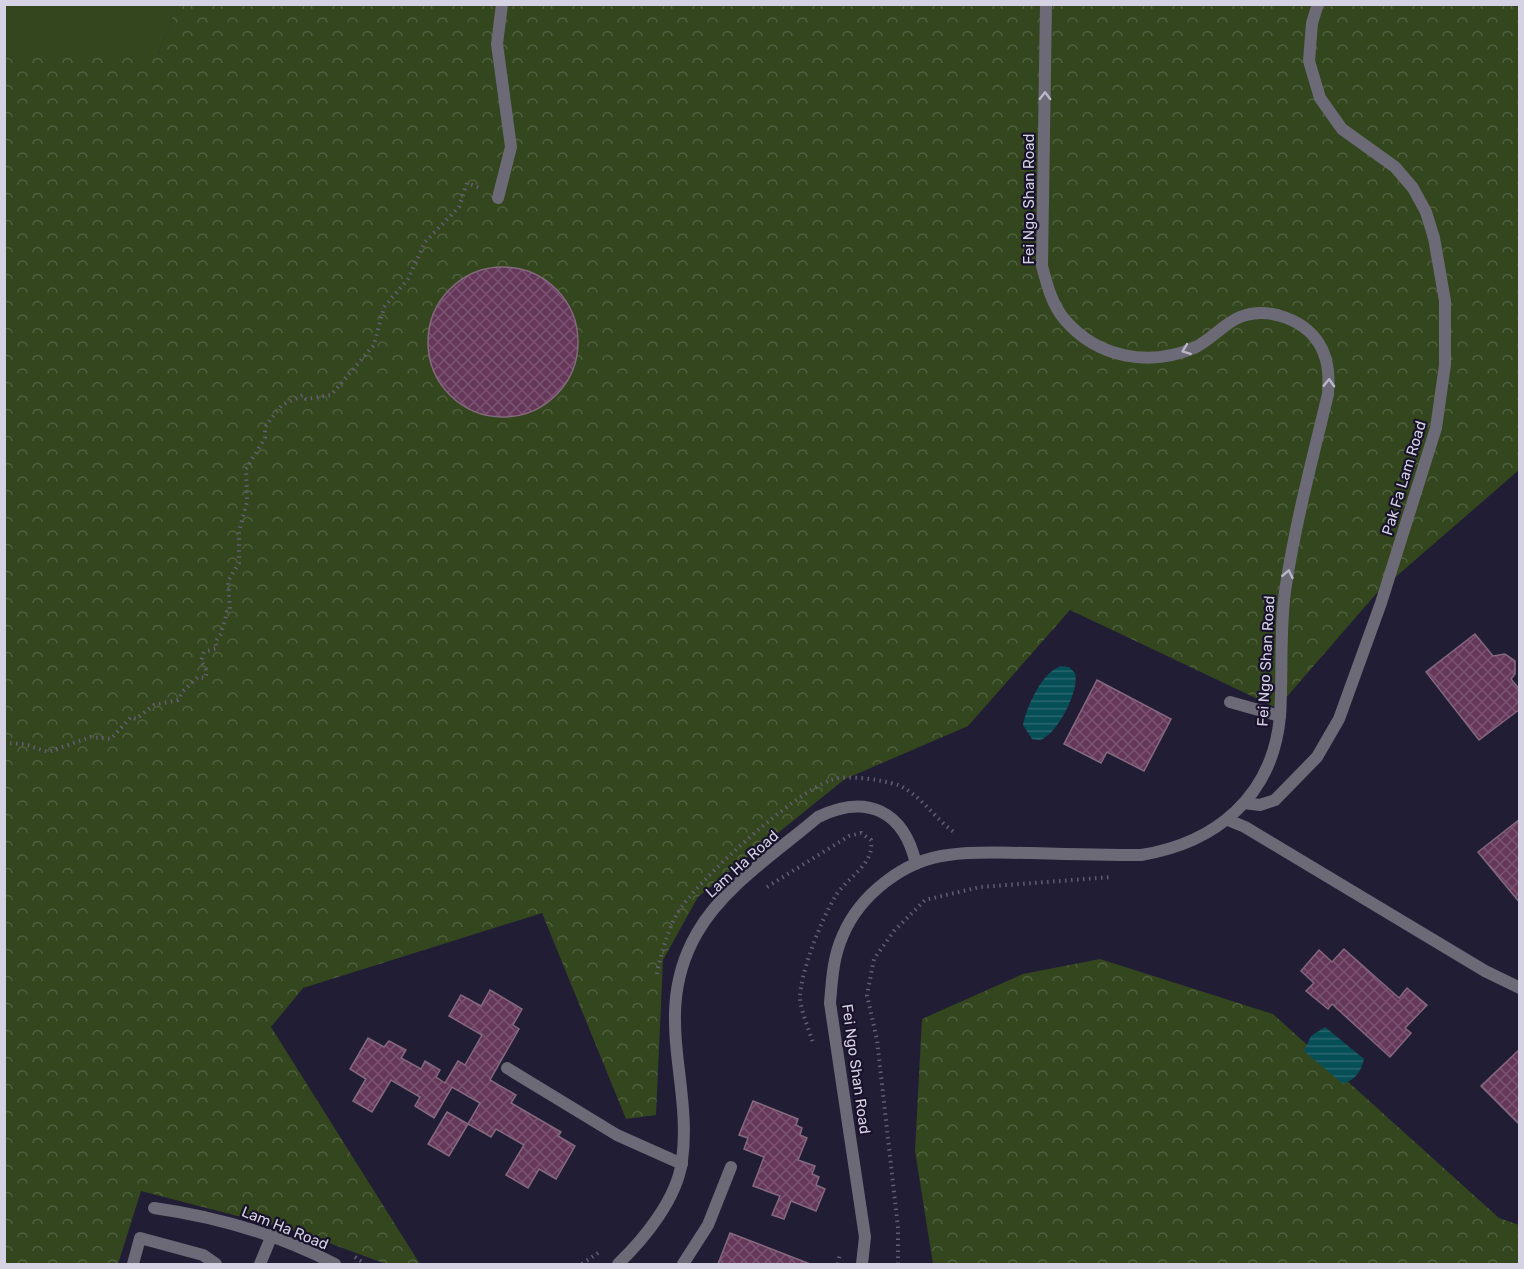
<svg xmlns="http://www.w3.org/2000/svg" width="1524" height="1269" viewBox="0 0 1524 1269" font-family="Rubik,sans-serif">
<defs>
<pattern id="forest-crowns" width="20" height="18" patternUnits="userSpaceOnUse" patternTransform="scale(1.5)"><rect width="20" height="18" fill="#34461d"/><path d="M2 6a3 3 0 1 1 6 0M12 15a3 3 0 1 1 6 0" fill="none" stroke="#50603e"/></pattern>
<pattern id="water-rules" width="6" height="5" patternUnits="userSpaceOnUse" patternTransform="scale(1.5)"><rect width="6" height="5" fill="#074f57"/><path d="M0 2.5h6" fill="none" stroke="#2a676f"/></pattern>
<pattern id="building-cross-hatch" width="8" height="8" patternUnits="userSpaceOnUse" patternTransform="scale(1.5)"><rect width="8" height="8" fill="#65385a"/><path d="M0 0l8 8M0 8l8-8" fill="none" stroke="#7a5472"/></pattern>
</defs>
<rect width="100%" height="100%" fill="#211d35"/>
<!-- green -->
<path fill="#34461d" d="M5,5H178L158,54H5Z"/>
<!-- forest -->
<path fill="url(#forest-crowns)" d="M178,4L1519,5V470L1376,594L1277,708L1070,610L968,726L845,779L698,897L663,960L656,1115L626,1119L542,913L303,988L271,1027L420,1264H386L299,1232L141,1191L118,1264H5V54H158Z
M1100,959L1273,1014L1499,1218L1519,1225V1264H933L915,1151L922,1019L1023,974Z"/>
<!-- water -->
<path fill="url(#water-rules)" d="M1061,666L1069,667L1075,673C1080,690 1057,735 1040,740L1032,739L1023,725C1027,706 1042,672 1061,666Z
M1325,1027L1364,1059C1361,1072 1356,1079 1343,1084L1304,1051L1311,1036Z"/>
<!-- building -->
<path fill="url(#building-cross-hatch)" stroke="#85697e" stroke-width="1.5" d="M428 342a75 75 0 1 1 150 0a75 75 0 1 1-150 0Z
M1475,634L1493,656L1505,654L1515,661V674L1511,679L1520,690V709L1479,740L1426,672Z
M1097,680L1171,719L1144,771L1107,752L1101,763L1064,744Z
M1520,819V903L1478,852Z
M1344,949L1399,998L1407,988L1427,1005L1405,1028L1411,1033L1390,1057L1332,1004L1328,1009L1306,991L1314,983L1301,971L1319,950L1332,962Z
M490,990L522,1009L513,1025L519,1029L490,1080L516,1095L511,1103L561,1132L558,1136L575,1146L556,1179L539,1169L528,1188L506,1175L524,1145L496,1129L491,1137L468,1124L480,1103L452,1087L434,1118L415,1106L420,1097L391,1080L372,1112L353,1101L366,1079L350,1069L368,1038L384,1047L389,1041L406,1050L401,1058L421,1069L425,1061L440,1070L436,1077L445,1083L458,1061L465,1065L482,1035L449,1016L461,995L481,1006Z
M1520,1049V1124H1519L1481,1086Z
M753,1101L798,1119L796,1125L802,1128L800,1135L807,1138L798,1160L815,1166L812,1174L819,1177L816,1185L825,1189L816,1211L791,1201L784,1219L772,1215L780,1196L753,1186L764,1157L744,1149L748,1138L739,1135Z
M447,1112L468,1124L449,1156L428,1144Z
M730,1233L810,1264H718Z"/>
<g fill="none" stroke-linecap="round" stroke-linejoin="round">
<!-- path -->
<path stroke="#625e74" stroke-width="4" stroke-dasharray="1.5 4.5" stroke-linecap="butt" d="M4,743L24,744L48,752L91,737L111,739L131,717L136,719L154,705L178,700L183,691L198,677L205,678L207,671L201,661L204,652L217,648L215,642L221,634L227,612L230,611L228,581L239,563V531L247,502L246,469L265,438V427L282,405L303,395L306,399L331,395L374,345L384,307L408,279L425,242L459,207L467,183L480,188
M767,887L849,836L861,833L871,840C875,865 846,878 835,897C822,918 800,973 800,998C801,1012 809,1029 813,1043
M657,974C661,953 667,933 677,914C697,880 794,793 831,780C845,774 883,780 898,785C921,795 934,818 954,832
M355,1257L365,1264
M582,1264L601,1251
M838,1264L840,1253
M898,1264V1228L877,1040L867,995L874,959L894,931L925,900L980,887L1112,877"/>
<!-- lane -->
<path stroke="#6c6a77" stroke-width="12" d="M498,198L511,147L497,44L502,4
M1230,702L1280,716
M1244,803L1260,805L1275,800L1317,757L1339,719L1381,603L1436,428L1445,365V301L1434,238L1426,212L1413,188L1395,167L1342,129L1320,98L1309,61L1312,23L1318,4
M1228,820L1245,827L1485,971L1520,988
M507,1068L617,1135L682,1164
M133,1264L140,1238L203,1255L216,1264
M260,1264L272,1235
M683,1264L708,1225L731,1167"/>
<!-- street -->
<path stroke="#6c6a77" stroke-width="12" d="M154,1208C218,1217 277,1234 335,1264
M618,1264C644,1239 677,1199 682,1161C693,1081 651,1013 697,933C724,886 777,852 818,817C867,793 904,811 916,864
M862,1264L865,1237L830,1003C832,979 833,957 843,935C860,895 904,860 948,855C975,851 1003,853 1031,853C1067,854 1104,855 1141,855C1216,843 1273,796 1280,716C1283,673 1279,628 1286,585C1296,520 1313,457 1328,394C1329,378 1329,364 1322,349C1308,320 1269,306 1240,317C1223,324 1211,340 1194,348C1149,367 1098,358 1065,320C1052,305 1047,285 1042,266L1046,4"/>
</g>
<!-- one-way arrows -->
<defs><path id="oneway-chevron" d="M-2-3.5L2.5 0L-2 3.5" fill="none" stroke-width="1.6" stroke-linecap="round" stroke-linejoin="round" transform="scale(1.5)"/></defs>
<g stroke="#bab8c8">
<use href="#oneway-chevron" transform="translate(1045 96) rotate(-89)"/>
<use href="#oneway-chevron" transform="translate(1186 350) rotate(160)"/>
<use href="#oneway-chevron" transform="translate(1329 383) rotate(-88)"/>
<use href="#oneway-chevron" transform="translate(1288 574) rotate(-78)"/>
</g>
<g text-anchor="middle" stroke-width="4.5" stroke-linejoin="round" paint-order="stroke">
<!-- street labels -->
<g font-size="15" fill="#d4d2e3" stroke="#18132b">
<text transform="translate(1029 199) rotate(-90)" y="5">Fei Ngo Shan Road</text>
<text transform="translate(1404 478) rotate(-73)" y="5">Pak Fa Lam Road</text>
<text transform="translate(1266 661) rotate(-87)" y="5">Fei Ngo Shan Road</text>
<text transform="translate(742 864) rotate(-42)" y="5">Lam Ha Road</text>
<text transform="translate(856 1069) rotate(82)" y="5">Fei Ngo Shan Road</text>
<text transform="translate(285 1228) rotate(22)" y="5">Lam Ha Road</text>
</g>
</g>
<!-- border -->
<rect width="1524" height="1269" fill="none" stroke="#d4d2e3" stroke-width="12"/>
</svg>
